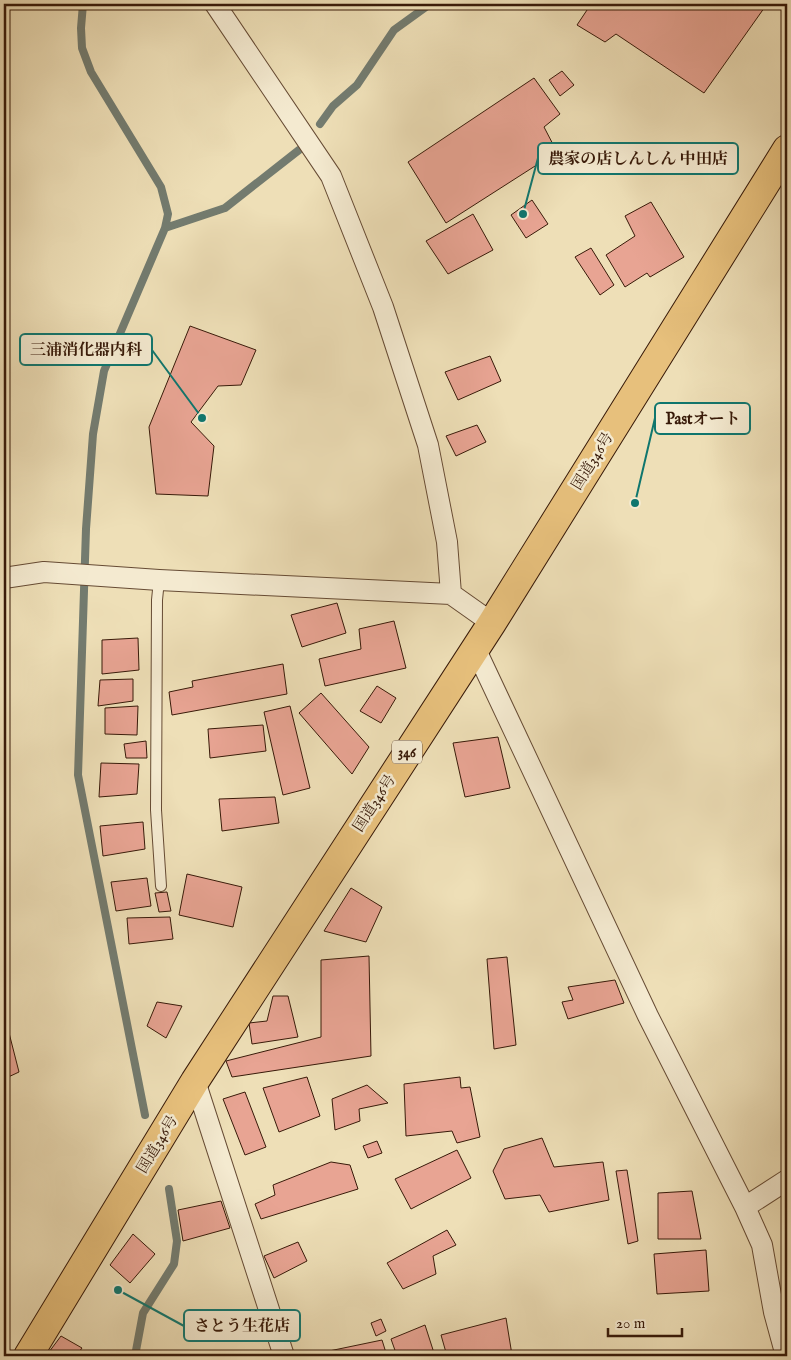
<svg xmlns="http://www.w3.org/2000/svg" width="791" height="1360" viewBox="0 0 791 1360" font-family="'IM FELL English','Noto Serif JP',serif">
<rect width="100%" height="100%" fill="#eedfb7"/>
<filter id="stains"><feTurbulence type="fractalNoise" baseFrequency=".004" numOctaves="4"/><feColorMatrix values="0 0 0 0 .2 0 0 0 0 .09 0 0 0 0 .02 0 0 0 .5 -.17"/></filter>
<radialGradient id="worn" r=".72"><stop offset=".6" stop-color="#630" stop-opacity="0"/><stop offset="1" stop-color="#630" stop-opacity=".3"/></radialGradient>
<g fill="none" stroke-linecap="round" stroke-linejoin="round">
<!-- stream -->
<path stroke="#737b6f" stroke-width="8" d="M83,4L81,28L82,48L91,72L161,187L168,214L165,228L104,371L93,434L86,529L78,775L145,1115
M320,124L333,106L357,85L394,30L430,4
M165,228L225,208L299,150
M135,1356L143,1313L174,1264L177,1241L169,1189"/>
</g>
<!-- building -->
<path fill="#e8a493" stroke="#381a09" d="M591,4H767L704,93L616,34L605,42L577,25Z
M562,71L574,85L560,96L549,80Z
M534,78L560,114L544,127L557,152L446,223L408,162Z
M532,200L548,224L526,238L511,215Z
M651,202L684,257L650,277L647,273L625,287L606,255L635,236L625,216Z
M473,214L493,250L448,274L426,241Z
M591,248L614,285L600,295L575,257Z
M190,326L256,350L241,385L218,386L191,422L214,446L208,496L156,494L149,427Z
M490,356L501,381L458,400L445,372Z
M477,425L486,442L456,456L446,436Z
M337,603L346,633L302,647L291,615Z
M394,621L406,668L325,686L319,659L361,649L359,629Z
M138,638L139,670L102,674V640Z
M283,664L287,694L172,715L169,692L193,687L192,681Z
M133,679V701L98,706L100,680Z
M377,686L396,698L381,723L360,711Z
M321,693L369,747L352,774L299,713Z
M138,706L137,735L105,734V708Z
M290,706L310,788L283,795L264,712Z
M263,725L266,751L210,758L208,729Z
M498,737L510,788L465,797L453,743Z
M146,741L147,758H126L124,744Z
M101,763L139,764L137,794L99,797Z
M275,797L279,823L222,831L219,799Z
M143,822L145,849L103,856L100,826Z
M187,874L242,887L233,927L179,915Z
M147,878L151,906L116,911L111,882Z
M351,888L382,907L366,942L324,931Z
M167,892L171,911L159,912L155,893Z
M170,917L173,939L129,944L127,918Z
M369,956L371,1056L232,1077L226,1061L321,1037V960Z
M507,957L516,1045L494,1049L487,959Z
M615,980L624,1003L568,1019L562,1002L573,1000L568,987Z
M273,996H288L298,1037L252,1044L249,1023L267,1021Z
M157,1002L182,1006L166,1038L147,1026Z
M7,1025L19,1072L4,1079V1026Z
M307,1077L320,1116L279,1132L263,1088Z
M460,1077L461,1088L470,1087L480,1137L457,1143L452,1131L406,1136L404,1084Z
M367,1085L388,1103L359,1109L360,1121L335,1130L332,1099Z
M245,1092L266,1147L245,1155L223,1099Z
M4,1093H8L6,1143L4,1144Z
M542,1138L554,1167L603,1162L609,1200L549,1212L540,1195L505,1199L493,1171L504,1149Z
M377,1141L382,1153L368,1158L363,1146Z
M457,1150L471,1178L411,1209L395,1179Z
M331,1162L350,1165L358,1189L261,1219L255,1204L275,1195L273,1185Z
M627,1170L638,1241L628,1244L616,1171Z
M692,1191L701,1239H658V1193Z
M221,1201L230,1228L183,1241L178,1210Z
M447,1230L456,1245L433,1256L436,1274L403,1289L387,1263Z
M133,1234L155,1254L130,1283L110,1265Z
M298,1242L307,1261L274,1278L264,1256Z
M706,1250L709,1291L657,1294L654,1254Z
M506,1318L512,1355L507,1356H447L441,1335Z
M381,1319L386,1331L376,1336L371,1323Z
M425,1325L435,1356H397L391,1339Z
M61,1336L82,1348L76,1356H46Z
M382,1340L387,1356H305Z"/>
<g fill="none" stroke-linecap="round" stroke-linejoin="round">
<defs>
<path id="service" d="M159,580L157,600L156,810L161,886"/>
<path id="minor" d="M215,4L331,176L383,307L428,445L447,542L451,594
M4,578L44,572L159,580L451,594L492,623
M475,648L648,1016L745,1207L762,1245L774,1312L786,1356
M195,1081L284,1356
M745,1207L787,1180"/>
<path id="trunk" d="M28,1356L195,1081L492,623L787,149"/>
</defs>
<!-- service casing -->
<use href="#service" stroke="#664b34" stroke-width="12"/>
<!-- minor casing -->
<use href="#minor" stroke="#664b34" stroke-width="22"/>
<!-- trunk casing -->
<use href="#trunk" stroke="#381a09" stroke-width="30"/>
<!-- service -->
<use href="#service" stroke="#f4ead0" stroke-width="10"/>
<!-- minor -->
<use href="#minor" stroke="#f4ead0" stroke-width="20"/>
<!-- trunk -->
<use href="#trunk" stroke="#e7c07c" stroke-width="28"/>
</g>
<g text-anchor="middle" stroke-width="5" stroke-linejoin="round" paint-order="stroke">
<!-- shield labels -->
<rect fill="#f4ead0" stroke="#705845" stroke-width="1" x="392" y="740.5" width="30" height="23" rx="4"/>
<g font-size="14" font-weight="bold" fill="#381a09">
<text x="407" y="757">346</text>
</g>
<!-- street labels -->
<g font-size="15" fill="#381a09" stroke="#f4ead0">
<text transform="translate(592 461) rotate(-58)" y="5">国道346号</text>
<text transform="translate(374 803) rotate(-57)" y="5">国道346号</text>
<text transform="translate(157 1144) rotate(-59)" y="5">国道346号</text>
</g>
</g>
<!-- callouts -->
<path fill="none" stroke="#0f766e" stroke-width="2" d="M523 214L538 158M202 418L152 350M635 503L655 418M118 1290L184 1326"/>
<g fill="#0f766e" stroke="#f4ead0" stroke-width="2">
<circle cx="523" cy="214" r="5"/>
<circle cx="202" cy="418" r="5"/>
<circle cx="635" cy="503" r="5"/>
<circle cx="118" cy="1290" r="5"/>
</g>
<g fill="#f4ead0" stroke="#0f766e" stroke-width="2">
<rect x="538" y="143" width="200" height="31" rx="5"/>
<rect x="20" y="334" width="132" height="31" rx="5"/>
<rect x="655" y="403" width="95" height="31" rx="5"/>
<rect x="184" y="1310" width="116" height="31" rx="5"/>
</g>
<g font-size="16" text-anchor="middle" font-weight="bold" fill="#381a09">
<text x="638" y="164">農家の店しんしん 中田店</text>
<text x="86" y="355">三浦消化器内科</text>
<text x="703" y="424">Pastオート</text>
<text x="242" y="1331">さとう生花店</text>
</g>
<!-- margin -->
<rect width="791" height="1360" fill="none" stroke="#eedfb7" stroke-width="20"/>
<rect x="5" y="5" width="781" height="1350" fill="none" stroke="#381a09" stroke-width="2.5"/>
<rect x="10" y="10" width="771" height="1340" fill="none" stroke="#381a09"/>
<!-- scale -->
<path d="M608 1328v8h74v-8" fill="none" stroke="#381a09" stroke-width="2.5"/>
<text x="616" y="1328" font-size="15" fill="#381a09" stroke="#f4ead0" stroke-width="4" paint-order="stroke">20 m</text>
<rect width="100%" height="100%" filter="url(#stains)"/>
<rect width="100%" height="100%" fill="url(#worn)"/>
</svg>
